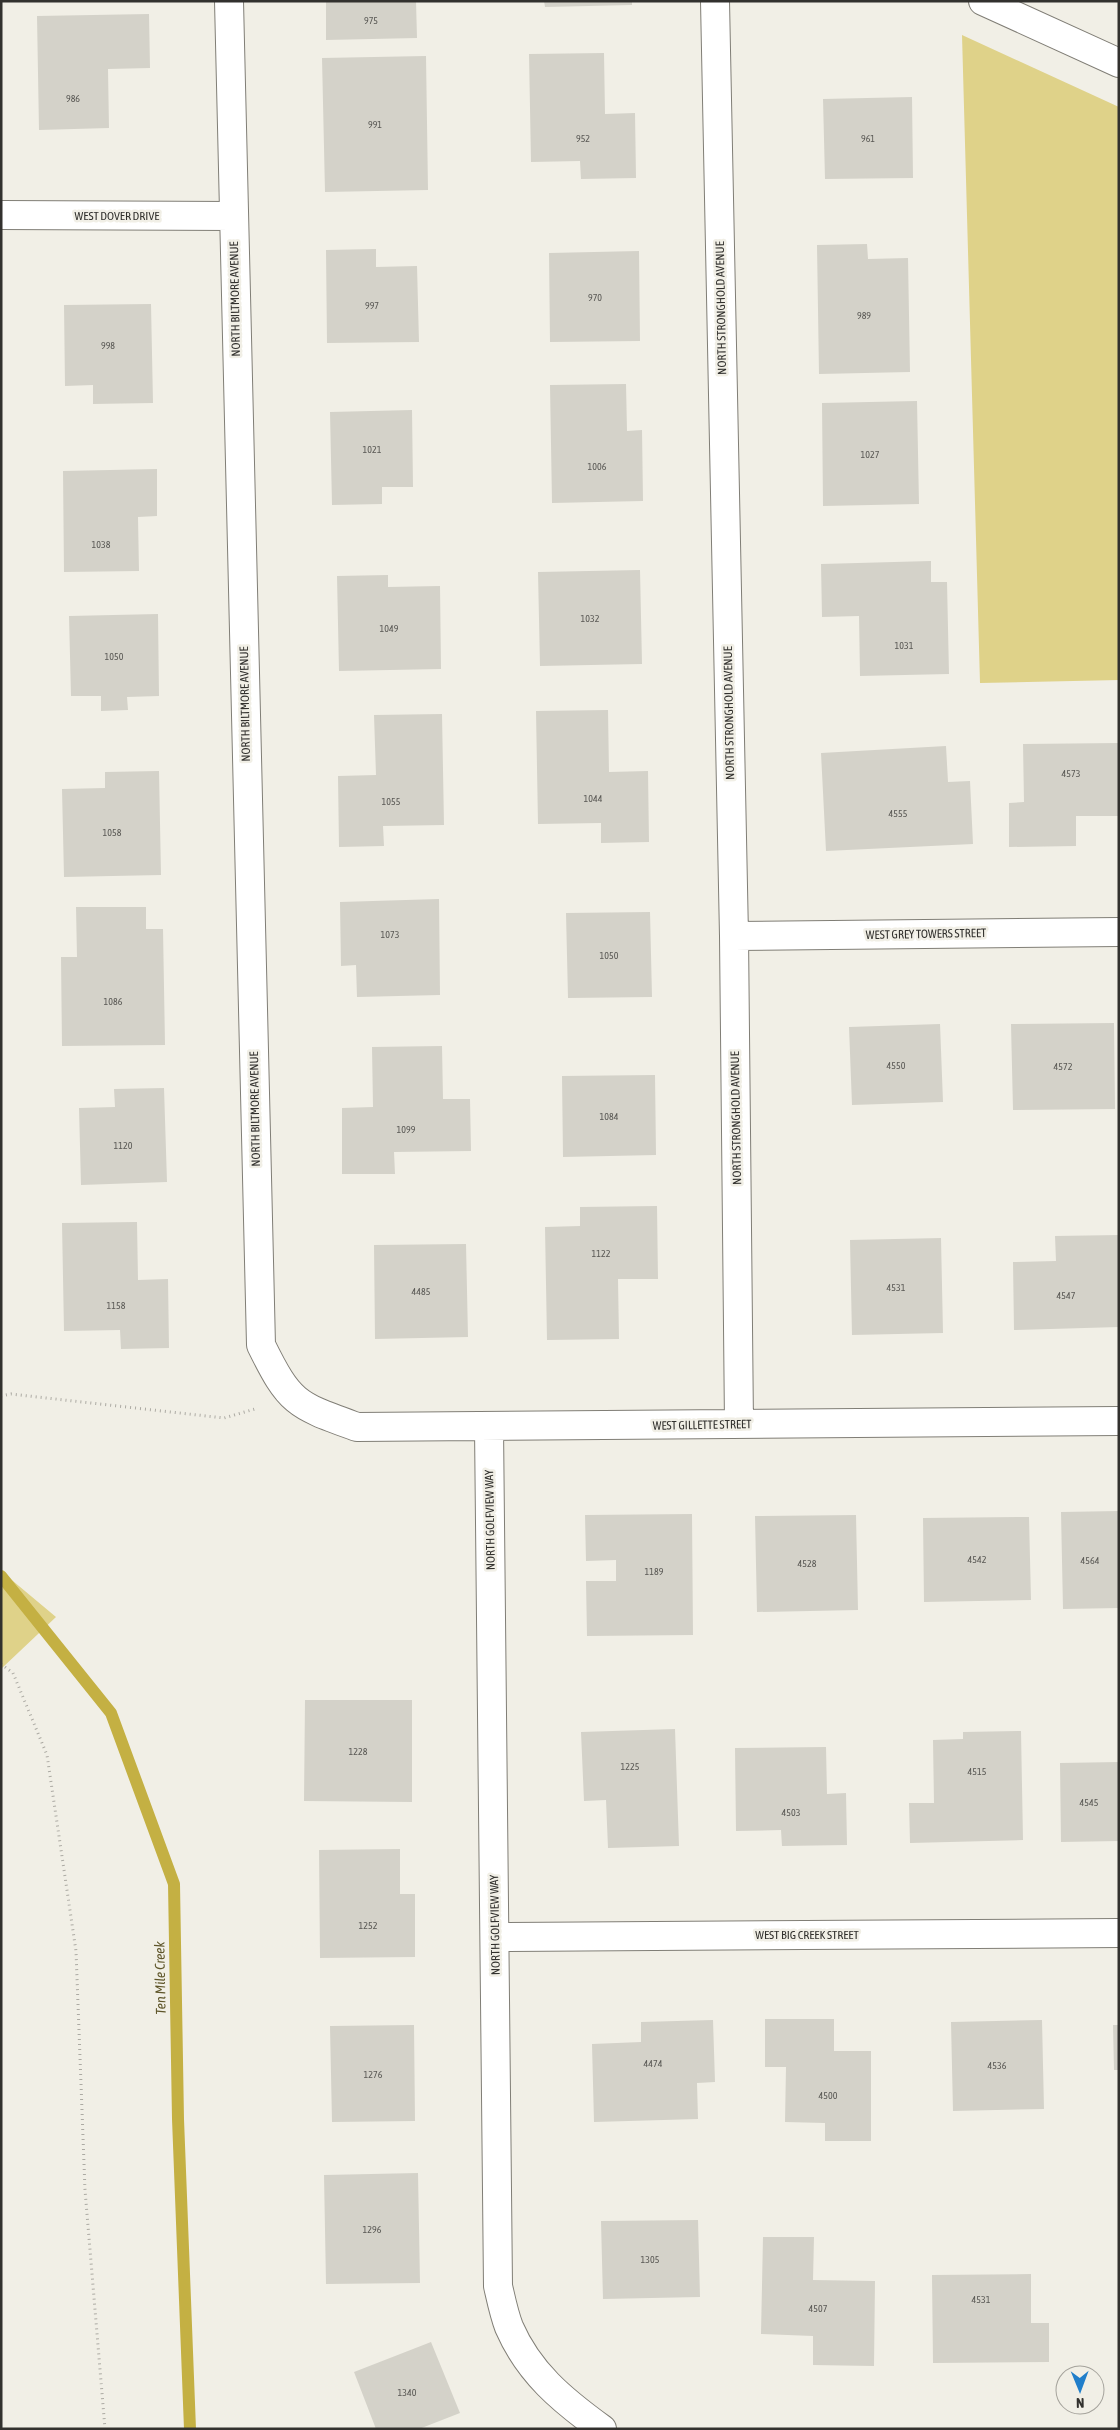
<svg xmlns="http://www.w3.org/2000/svg" width="1120" height="2430" viewBox="0 0 1120 2430" font-family="'Asap Condensed',sans-serif">
<rect width="100%" height="100%" fill="#f1efe6"/>
<!-- green -->
<path fill="#dfd289" d="M962,35L1119,107V680L980,683Z
M1,1571L56,1617L1,1669Z"/>
<g fill="none" stroke-linecap="round" stroke-linejoin="round">
<!-- stream -->
<path stroke="#c4b043" stroke-width="12" d="M1,1576L111,1713L174,1884L178,2119L190,2429"/>
</g>
<!-- building -->
<path fill="#d4d2c9" d="M326,1H416L417,38L326,40Z
M544,1H632V5L545,7Z
M149,14L150,68L108,69L109,128L39,130L37,16Z
M604,53L605,114L635,113L636,178L581,179L580,161L531,162L529,54Z
M426,56L428,190L325,192L322,58Z
M912,97L913,178L825,179L823,99Z
M867,244L868,259L908,258L910,372L819,374L817,245Z
M376,249V267L417,266L419,342L327,343L326,250Z
M639,251L640,341L550,342L549,253Z
M151,304L153,403L93,404V385L65,386L64,305Z
M626,384L627,431L642,430L643,501L552,503L550,385Z
M917,401L919,504L823,506L822,403Z
M412,410L413,487H382V504L332,505L330,412Z
M157,469V516L138,517L139,571L64,572L63,471Z
M931,561V582H947L949,674L860,676L859,616L822,617L821,564Z
M640,570L642,664L540,666L538,572Z
M388,575V587L440,586L441,669L339,671L337,576Z
M158,614L159,696L127,697L128,710L101,711V696H71L69,616Z
M608,710L609,772L648,771L649,842L601,843V823L538,824L536,711Z
M442,714L444,825L383,826L384,846L339,847L338,776L376,775L374,715Z
M1119,743V816H1076V846L1009,847V803L1024,802L1023,744Z
M946,746L948,782L970,781L973,844L826,851L821,753Z
M159,771L161,875L64,877L62,789L105,788V772Z
M439,899L440,995L357,997L356,965L341,966L340,902Z
M76,907H146V929H163L165,1045L62,1046L61,957H77Z
M650,912L652,997L568,998L566,913Z
M1114,1023L1115,1109L1013,1110L1011,1024Z
M940,1024L943,1102L852,1105L849,1027Z
M442,1046L443,1099H470L471,1151L394,1152L395,1174H342V1108L373,1107L372,1047Z
M655,1075L656,1155L563,1157L562,1076Z
M164,1088L167,1182L81,1185L79,1108L115,1107L114,1089Z
M657,1206L658,1279H618L619,1339L547,1340L545,1227L580,1226V1207Z
M137,1222L138,1280L168,1279L169,1348L121,1349L120,1330L64,1331L62,1223Z
M1119,1235V1327L1014,1330L1013,1262L1056,1261L1055,1236Z
M941,1238L943,1333L852,1335L850,1240Z
M466,1244L468,1337L375,1339L374,1245Z
M1119,1511V1608L1063,1609L1061,1512Z
M692,1514L693,1635L587,1636L586,1581H616V1560L586,1561L585,1515Z
M856,1515L858,1610L757,1612L755,1516Z
M1029,1517L1031,1600L924,1602L923,1518Z
M305,1700H412V1802L304,1801Z
M675,1729L679,1846L608,1848L606,1800L584,1801L581,1732Z
M1021,1731L1023,1840L910,1843L909,1803H934L933,1740L963,1739V1732Z
M826,1747L827,1794L846,1793L847,1845L782,1846L781,1830L736,1831L735,1748Z
M1119,1762V1841L1061,1842L1060,1763Z
M400,1849V1894H415V1957L320,1958L319,1850Z
M765,2019H834V2051H871V2141H825V2123L785,2122L786,2067H765Z
M713,2020L715,2082L697,2083L698,2119L594,2122L592,2044L641,2042V2022Z
M1042,2020L1044,2109L953,2111L951,2022Z
M414,2025L415,2121L332,2122L330,2026Z
M1113,2025H1119V2070H1114Z
M418,2173L420,2283L326,2284L324,2175Z
M698,2220L700,2297L603,2299L601,2221Z
M763,2237H814L813,2280L875,2281L874,2366L813,2365V2336L761,2334Z
M1031,2274V2323H1049V2362L933,2363L932,2275Z
M431,2342L460,2413L419,2429H376L354,2372Z"/>
<g fill="none" stroke-linecap="round" stroke-linejoin="round">
<defs>
<path id="street" d="M229,1L261,1345C290,1404 296,1405 357,1427L1119,1421
M715,1L734,936L739,1424
M983,1L1119,63
M1,215L233,216
M734,936L1119,932
M489,1427L498,2286C501,2299 504,2314 509,2327C529,2373 562,2400 602,2429
M495,1937L1119,1933"/>
</defs>
<!-- street casing -->
<use href="#street" stroke="#807e76" stroke-width="30"/>
<!-- path -->
<path stroke="#acaaa3" stroke-width="3" stroke-dasharray="1 4" stroke-linecap="butt" d="M1,1396L11,1394L224,1418L255,1409
M1,1664L13,1673L47,1755L76,1951L85,2190L105,2429"/>
<!-- street -->
<use href="#street" stroke="#fff" stroke-width="28"/>
</g>
<g text-anchor="middle" stroke-width="5" stroke-linejoin="round" paint-order="stroke">
<!-- number labels -->
<g font-size="10" fill="#5a5955">
<text x="371" y="24">975</text>
<text x="73" y="102">986</text>
<text x="375" y="128">991</text>
<text x="583" y="142">952</text>
<text x="868" y="142">961</text>
<text x="595" y="301">970</text>
<text x="372" y="309">997</text>
<text x="864" y="319">989</text>
<text x="108" y="349">998</text>
<text x="372" y="453">1021</text>
<text x="870" y="458">1027</text>
<text x="597" y="470">1006</text>
<text x="101" y="548">1038</text>
<text x="590" y="622">1032</text>
<text x="389" y="632">1049</text>
<text x="904" y="649">1031</text>
<text x="114" y="660">1050</text>
<text x="1071" y="777">4573</text>
<text x="593" y="802">1044</text>
<text x="391" y="805">1055</text>
<text x="898" y="817">4555</text>
<text x="112" y="836">1058</text>
<text x="390" y="938">1073</text>
<text x="609" y="959">1050</text>
<text x="113" y="1005">1086</text>
<text x="896" y="1069">4550</text>
<text x="1063" y="1070">4572</text>
<text x="609" y="1120">1084</text>
<text x="406" y="1133">1099</text>
<text x="123" y="1149">1120</text>
<text x="601" y="1257">1122</text>
<text x="896" y="1291">4531</text>
<text x="421" y="1295">4485</text>
<text x="1066" y="1299">4547</text>
<text x="116" y="1309">1158</text>
<text x="977" y="1563">4542</text>
<text x="1090" y="1564">4564</text>
<text x="807" y="1567">4528</text>
<text x="654" y="1575">1189</text>
<text x="358" y="1755">1228</text>
<text x="630" y="1770">1225</text>
<text x="977" y="1775">4515</text>
<text x="1089" y="1806">4545</text>
<text x="791" y="1816">4503</text>
<text x="368" y="1929">1252</text>
<text x="653" y="2067">4474</text>
<text x="997" y="2069">4536</text>
<text x="373" y="2078">1276</text>
<text x="828" y="2099">4500</text>
<text x="372" y="2233">1296</text>
<text x="650" y="2263">1305</text>
<text x="981" y="2303">4531</text>
<text x="818" y="2312">4507</text>
<text x="407" y="2396">1340</text>
</g>
<!-- street labels -->
<g font-size="12" fill="#32312e" stroke="#f1efe6">
<text x="117" y="220">WEST DOVER DRIVE</text>
<text transform="translate(235 299) rotate(-91)" y="4">NORTH BILTMORE AVENUE</text>
<text transform="translate(721 308) rotate(-91)" y="4">NORTH STRONGHOLD AVENUE</text>
<text transform="translate(245 704) rotate(-91)" y="4">NORTH BILTMORE AVENUE</text>
<text transform="translate(729 713) rotate(-91)" y="4">NORTH STRONGHOLD AVENUE</text>
<text transform="translate(926 934) rotate(-1)" y="4">WEST GREY TOWERS STREET</text>
<text transform="translate(255 1109) rotate(-91)" y="4">NORTH BILTMORE AVENUE</text>
<text transform="translate(736 1118) rotate(-91)" y="4">NORTH STRONGHOLD AVENUE</text>
<text transform="translate(702 1425) rotate(-1)" y="4">WEST GILLETTE STREET</text>
<text transform="translate(490 1520) rotate(-91)" y="4">NORTH GOLFVIEW WAY</text>
<text transform="translate(495 1925) rotate(-91)" y="4">NORTH GOLFVIEW WAY</text>
<text x="807" y="1939">WEST BIG CREEK STREET</text>
</g>
<!-- water labels -->
<g font-size="14" font-style="italic" fill="#5e5529" stroke="#f1efe6">
<text transform="translate(160 1978) rotate(-91)" y="5">Ten Mile Creek</text>
</g>
</g>
<!-- border -->
<rect width="1120" height="2430" fill="none" stroke="#32312e" stroke-width="5"/>
<!-- north arrow -->
<g transform="translate(1080 2390) rotate(179)"><circle r="24" fill="#f1efe6" stroke="#a5a39c"/>
<path d="M0-4L9 19L0 12L-9 19Z" fill="#207eca"/>
<text y="-8" font-size="14" font-weight="bold" text-anchor="middle" fill="#32312e">N</text>
</g>
</svg>
